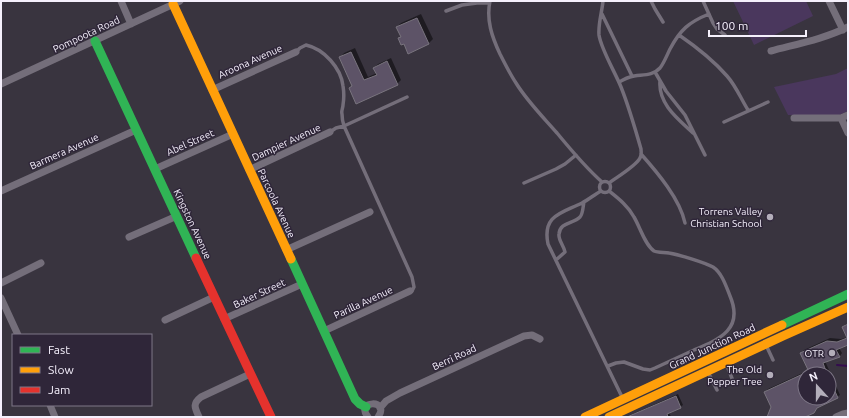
<svg xmlns="http://www.w3.org/2000/svg" width="849" height="418" viewBox="0 0 849 418" font-family="Ubuntu,sans-serif">
<rect width="100%" height="100%" fill="#39343f"/>
<!-- green -->
<path fill="#4a375d" d="M733,1H806L813,16L754,45Z
M848,68V111L837,116L788,115L774,87L836,74Z"/>
<!-- shadow -->
<path fill="#0007" fill-rule="evenodd" d="M421,14L433,39L429,43L409,52L397,27L401,23Z
M355,48L368,77L377,73L374,68L378,64L391,58L401,80L397,84L353,85L340,58L344,53Z
M846,324H848V344L839,348L842,353L840,356L825,361L840,395L837,397L818,406L813,412L803,417H768L772,407L765,392L768,389L809,370L801,353L804,350L830,338L841,339L848,337L844,327ZM805,374H829V398H805Z
M678,394L683,405L680,407L669,412L671,417H626Z"/>
<g fill="none" stroke-linecap="round" stroke-linejoin="round">
<!-- stream -->
<path stroke="#340c4f" stroke-width="2" d="M837,365L848,366"/>
</g>
<!-- building -->
<path fill="#5d5367" stroke="#79747e" d="M417,18L429,44L408,54L404,44L401,45L398,38L401,37L396,27Z
M351,52L364,80L377,75L373,68L387,61L398,85L356,104L349,88L352,86L339,57Z
M848,324V345L836,350L840,357L823,363L827,374H810L800,353L827,341L837,342L847,338L842,327Z
M805,373V398H829V378L838,398L817,408L814,413L805,417H767L771,407L764,392Z
M676,396L681,408L667,414L668,417H627Z"/>
<g fill="none" stroke-linecap="round" stroke-linejoin="round">
<!-- lane -->
<path stroke="#746e7a" stroke-width="3.5" d="M490,1C486,20 492,37 500,54C505,64 510,74 516,83C527,101 543,117 557,133C571,150 585,167 602,182
M603,1C602,12 598,24 599,35C601,49 615,72 621,87C629,107 635,128 641,149C641,152 642,155 640,158C636,166 617,177 609,183
M651,1L655,9L663,22
M703,1L713,23L717,29L725,35
M446,11L462,5L477,3H489
M602,14L632,76
M679,35C695,46 714,61 727,76C736,86 741,99 748,110
M296,52L300,48L306,45C324,49 341,68 343,86C344,92 344,99 343,105C343,108 341,111 342,114C342,118 343,123 344,126L407,97
M655,72L666,91L685,115L705,155
M660,81C658,104 678,119 693,133
M619,82C623,80 626,78 630,77C640,74 652,77 660,68C664,63 667,55 670,49C680,30 689,22 709,14
M724,122L768,102
M330,132L336,128L344,126L412,277L414,287L412,291H410
M641,154C657,172 680,199 685,223
M599.5 187a5.5 5.5 0 1 1 11 0a5.5 5.5 0 1 1-11 0Z
M524,183L556,169L565,164L576,155
M601,191C594,195 588,200 582,203C562,213 542,215 548,244L623,399
M556,260L565,252C564,246 558,240 559,234C560,222 573,224 580,217C583,214 583,206 584,202
M766,345L773,360
M726,363L733,381
M608,366L616,363L624,362L643,369L650,370L655,368C668,362 681,356 694,350C720,339 744,329 730,296C726,286 722,273 713,267C703,262 680,255 669,253C665,252 658,253 654,251C645,245 640,227 634,217C628,206 619,199 609,191
M708,372L717,390"/>
<!-- street -->
<path stroke="#746e7a" stroke-width="7" d="M121,1L131,24
M829,1L843,30
M771,51C797,44 824,39 848,27
M1,84L180,1
M212,90L296,52
M794,118H841L848,115
M841,118L848,133
M155,169L233,134
M249,170L330,132
M1,191L136,130
M129,237L177,216
M286,250L370,212
M1,283L41,263
M1,298L18,335
M224,319L302,284
M165,320L214,297
M324,331L410,291
M50,405L55,417
M380,408L386,401L400,393L524,336L532,335L540,339
M199,417C195,408 192,404 201,397L250,374
M368,417C354,400 391,399 378,417
M836,417L843,414L848,413"/>
<!-- fast -->
<path stroke="#30b455" stroke-width="9" d="M95,41L196,258
M291,259L355,399L360,404L366,407
M782,325L848,294"/>
<!-- slow -->
<path stroke="#ff9f0a" stroke-width="9" d="M173,4L291,259
M585,417L782,325
M609,417L783,336L848,307"/>
<!-- jam -->
<path stroke="#e5322d" stroke-width="9" d="M196,258L271,417"/>
</g>
<!-- markers -->
<g fill="#b3aeba" stroke="#2f2639" stroke-width="1.5">
<circle cx="770" cy="217" r="4"/>
<circle cx="832" cy="353" r="4"/>
<circle cx="770" cy="375" r="4"/>
</g>
<g text-anchor="middle" stroke-width="3" stroke-linejoin="round" paint-order="stroke">
<!-- street labels -->
<g font-size="10" fill="#f5f0fc" stroke="#2f2639">
<text transform="translate(86 34) rotate(-25)" y="4">Pompoota Road</text>
<text transform="translate(250 61) rotate(-24)" y="4">Aroona Avenue</text>
<text transform="translate(190 142) rotate(-24)" y="4">Abel Street</text>
<text transform="translate(286 142) rotate(-25)" y="4">Dampier Avenue</text>
<text transform="translate(64 151) rotate(-24)" y="4">Barmera Avenue</text>
<text transform="translate(277 203) rotate(65)" y="4">Parcoola Avenue</text>
<text transform="translate(193 224) rotate(65)" y="4">Kingston Avenue</text>
<text transform="translate(259 293) rotate(-25)" y="4">Baker Street</text>
<text transform="translate(363 302) rotate(-25)" y="4">Parilla Avenue</text>
<text transform="translate(712 346) rotate(-25)" y="4">Grand Junction Road</text>
<text transform="translate(454 357) rotate(-25)" y="4">Berri Road</text>
</g>
<!-- poi labels -->
<g font-size="10" fill="#f5f0fc" stroke="#2f2639" text-anchor="end">
<text x="762" y="215">Torrens Valley<tspan x="762" dy="12">Christian School</tspan></text>
<text x="824" y="357">OTR</text>
<text x="762" y="373">The Old<tspan x="762" dy="12">Pepper Tree</tspan></text>
</g>
</g>
<!-- border -->
<rect width="849" height="418" fill="none" stroke="#f5f0fc" stroke-width="4"/>
<!-- legend -->
<rect x="12" y="334" width="140" height="72" fill="#2f2639" stroke="#7e7787"/>
<rect x="20" y="347" width="20" height="6" fill="#30b455" stroke="#7e7787"/>
<text x="48" y="354" font-size="12" fill="#f5f0fc">Fast</text>
<rect x="20" y="367" width="20" height="6" fill="#ff9f0a" stroke="#7e7787"/>
<text x="48" y="374" font-size="12" fill="#f5f0fc">Slow</text>
<rect x="20" y="387" width="20" height="6" fill="#e5322d" stroke="#7e7787"/>
<text x="48" y="394" font-size="12" fill="#f5f0fc">Jam</text>
<!-- north arrow -->
<g transform="translate(817 386) rotate(339)"><circle r="19" fill="#2f2639" stroke="#7e7787"/>
<path d="M0-3L7 15L0 10L-7 15Z" fill="#b3aeba"/>
<text y="-6" font-size="11" font-weight="bold" text-anchor="middle" fill="#f5f0fc">N</text>
</g>
<!-- scale -->
<path d="M709 30v6h97v-6" fill="none" stroke="#f5f0fc" stroke-width="2"/>
<text x="715" y="30" font-size="12" fill="#f5f0fc" stroke="#2f2639" stroke-width="3" paint-order="stroke">100 m</text>
</svg>
